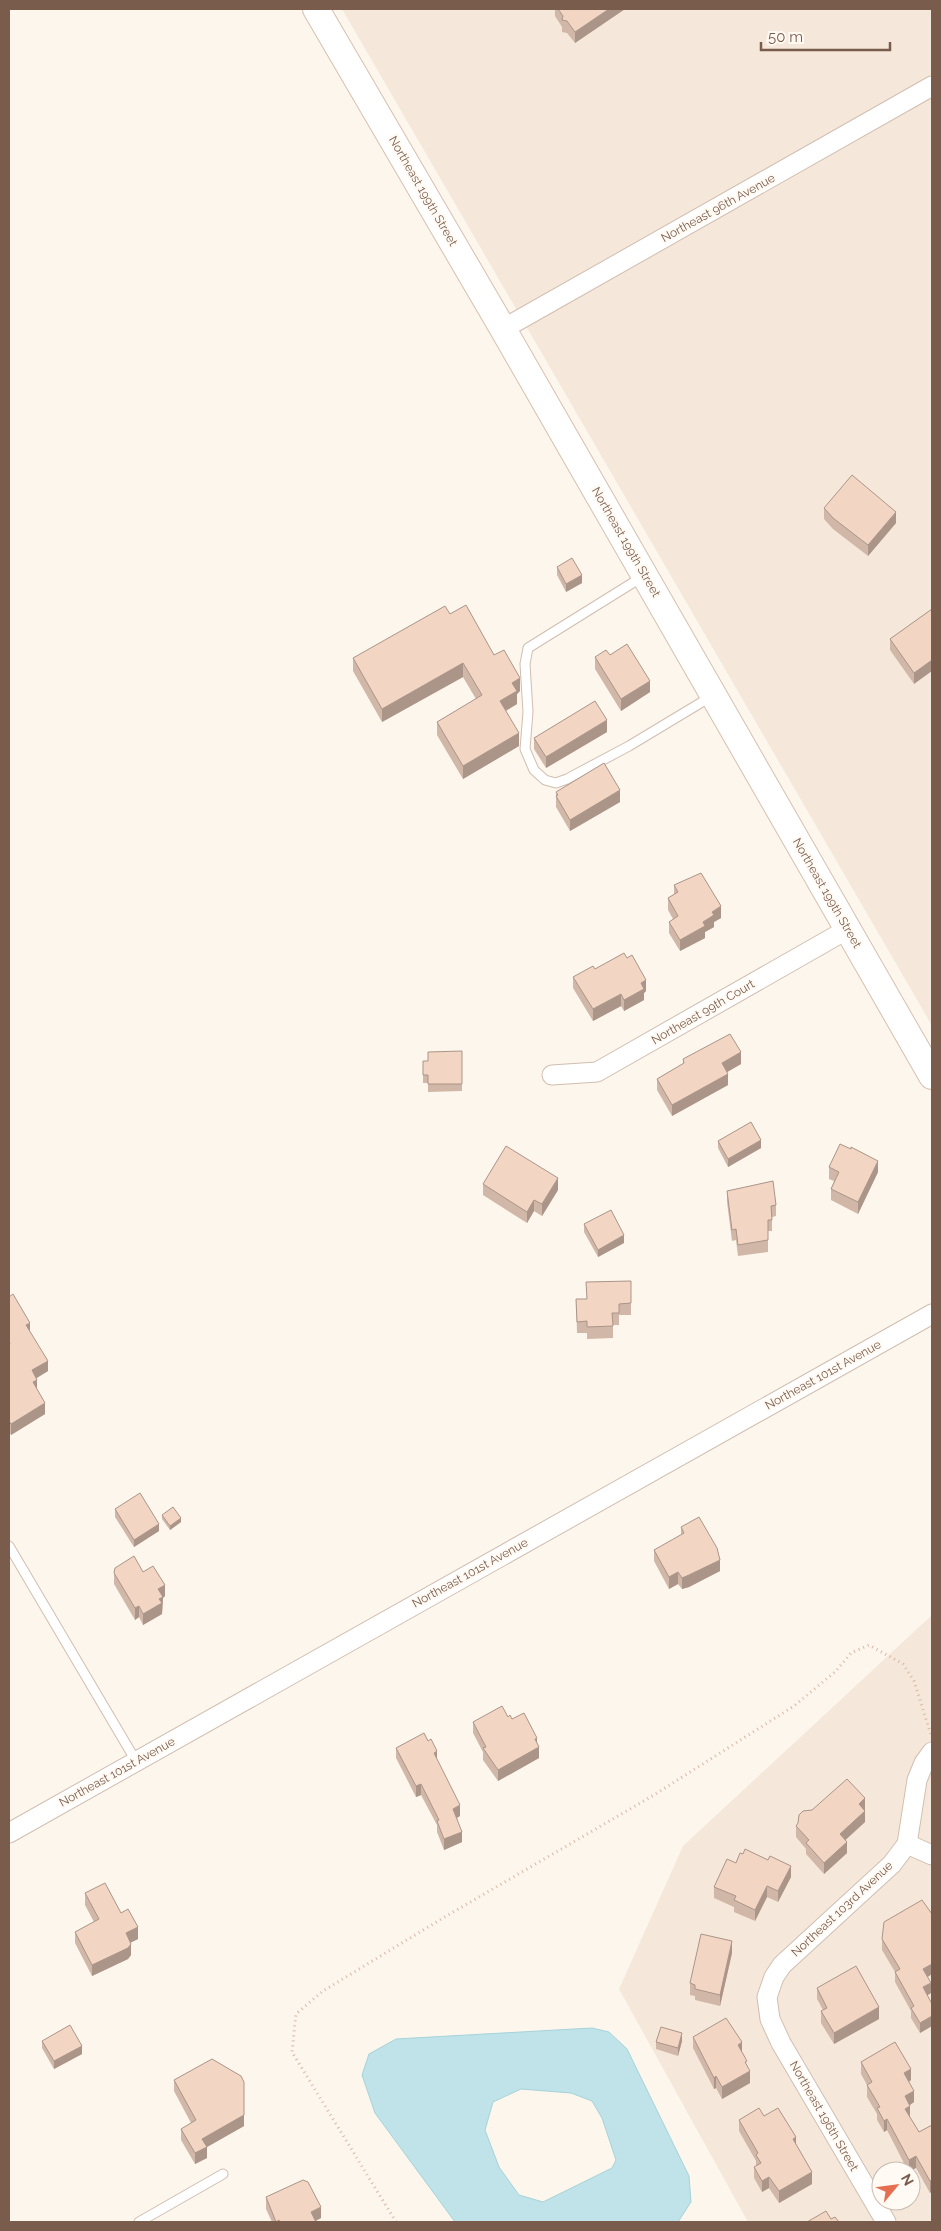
<svg xmlns="http://www.w3.org/2000/svg" width="941" height="2231" viewBox="0 0 941 2231" font-family="Raleway,sans-serif">
<rect width="100%" height="100%" fill="#fdf6ec"/>
<!-- residential -->
<path fill="#f5e8da" fill-rule="evenodd" d="M342,9H932V1026L927,1017Z
M932,1615V2222H748L619,1989L683,1846ZM881,2171H911V2201H881Z"/>
<!-- water -->
<path fill="#bfe3e8" stroke="#a5d3da" fill-rule="evenodd" d="M592,2028L609,2032L627,2049L689,2176L691,2202L678,2222H455L375,2113L362,2075L369,2054L396,2039ZM521,2089L571,2093L592,2101L602,2118L616,2160L612,2168L543,2202L519,2195L499,2167L485,2130L493,2102Z"/>
<g fill="none" stroke-linecap="round" stroke-linejoin="round">
<defs>
<path id="lane" d="M642,577L528,648L525,664L528,712L525,749L534,770L545,780L556,783L567,779L629,746L712,696
M9,1546L136,1761
M139,2222L223,2174"/>
<path id="street" d="M503,329L932,86
M552,1075L597,1072L848,929
M9,1833L932,1314
M907,1844L932,1855
M886,2222L781,2043L770,2019L767,1997L774,1977L782,1965L892,1864L907,1844L917,1780L924,1763L932,1752"/>
<path id="secondary" d="M316,9L503,329L932,1076"/>
</defs>
<!-- lane casing -->
<use href="#lane" stroke="#d1beb0" stroke-width="11"/>
<!-- street casing -->
<use href="#street" stroke="#d1beb0" stroke-width="21"/>
<!-- secondary casing -->
<use href="#secondary" stroke="#d6c0b0" stroke-width="28"/>
<!-- path -->
<path stroke="#d9b8a5" stroke-width="3" stroke-dasharray="1 4" stroke-linecap="butt" d="M396,2222L292,2052L296,2014L323,1991L443,1918L654,1795L794,1706L836,1671L851,1653L869,1645L903,1664L914,1681L931,1735"/>
<!-- lane -->
<use href="#lane" stroke="#fff" stroke-width="9"/>
<!-- street -->
<use href="#street" stroke="#fff" stroke-width="19"/>
<!-- secondary -->
<use href="#secondary" stroke="#fff" stroke-width="26"/>
</g>
<!-- wall -->
<path fill="#d1b7a8" d="M555,9H625L575,43L567,33L562,32V27L555,16Z
M824,508L896,523L868,556L833,529L824,519Z
M557,567L582,583L566,592L557,575Z
M932,609L914,684L890,650V639Z
M450,614L494,655L520,691L517,694V704L506,711L519,746L463,779L437,735V722L476,699L463,677L382,722L353,671V658Z
M610,655L650,692L621,711L595,669V657Z
M607,732L546,768L534,749V738Z
M556,792L620,802L570,831L556,807Z
M674,885L721,918L714,922V927L705,932V938L680,951L669,933V922L673,919L668,910V898L674,894Z
M595,969L646,991L644,993V1000L624,1011L621,1006L593,1021L573,988V977Z
M462,1051V1091L428,1092V1083H423V1061H428Z
M683,1059L741,1064L727,1072L728,1085L672,1116L657,1090V1079L683,1064Z
M718,1141L761,1148L728,1167L718,1148Z
M829,1167L878,1172L858,1214L831,1200V1189L834,1181L829,1179Z
M483,1184L558,1190L542,1216L534,1211L527,1223L483,1195Z
M727,1191L776,1205V1216L772,1217V1231H768V1252L738,1256L736,1240L732,1241L727,1202Z
M584,1224L624,1243L598,1257L584,1232Z
M9,1297L30,1332L48,1371L36,1378L37,1389L45,1414L11,1435L9,1432Z
M576,1299L631,1303V1315H619V1325H613V1338L587,1339V1333H577Z
M115,1509L159,1531L134,1547L115,1517Z
M162,1515L181,1522L170,1530L162,1519Z
M681,1527L720,1571L689,1587L682,1589L678,1584L669,1589L654,1561V1550L681,1535Z
M143,1572L165,1596L163,1598L162,1614L143,1625L139,1617L135,1620L114,1584V1573Z
M508,1717L512,1719L537,1743L539,1758L498,1781L483,1760V1752L473,1733V1722Z
M396,1748L437,1759L460,1816L457,1818L462,1842L444,1850L437,1832V1825L421,1795L416,1797L396,1758Z
M865,1810V1822L845,1840L847,1853L824,1874L806,1854V1849L796,1837V1826Z
M736,1863L791,1877L778,1902L767,1897L755,1921L734,1912V1907L714,1898V1887Z
M85,1893L121,1913L138,1939L131,1942V1955L128,1959L92,1976L75,1943V1932L94,1922L85,1905Z
M932,1914V1974L927,1977L931,1993L927,1995L932,2004V2026L920,2033L911,2018V2011L895,1982V1972L882,1950V1939Z
M732,1953L720,2006L695,2000V1996L690,1995V1983Z
M817,1988L879,2019L834,2044L821,2023V2011L823,2010L817,1999Z
M693,2037L742,2053L747,2066L750,2083L722,2099L716,2088L714,2089L693,2048Z
M42,2041L82,2054L54,2069L42,2048Z
M682,2041L678,2056L656,2049V2042Z
M861,2062L911,2080L909,2082L914,2102L910,2105V2117L919,2132L932,2125V2191L930,2193L916,2168L910,2171H908L887,2130L884,2132L877,2120V2114L867,2097V2085L861,2074Z
M174,2080L244,2126L207,2147V2158L195,2164L181,2140V2129L191,2123L174,2091Z
M764,2116L796,2145L812,2184L779,2203L769,2188L762,2192L754,2178V2167L756,2166V2161L739,2131V2120Z
M266,2197L321,2218L316,2221V2222H272L266,2209Z"/>
<!-- shaded-wall -->
<path fill="#aa9588" d="M609,9H625L575,43V32Z
M896,512V523L868,556V545Z
M582,575V583L566,592V584Z
M932,660V671L914,684V673Z
M463,663V677L382,722V709Z
M520,678V691L517,694V704L500,714V701L512,683Z
M650,681V692L621,711V699Z
M607,720V732L546,768V757Z
M519,733V746L463,779V766Z
M620,790V802L570,831V820Z
M721,906V918L714,922V927L705,932V938L680,951V940L703,922L712,912Z
M646,980V991L644,993V1000L624,1011V1000L641,983Z
M621,994V1006L593,1021V1009Z
M741,1052V1064L722,1075V1063Z
M728,1074V1085L672,1116V1105Z
M761,1140V1148L728,1167V1159Z
M878,1161V1172L858,1214V1202Z
M558,1178V1190L542,1216V1204Z
M534,1200V1211L527,1223V1212Z
M624,1235V1243L598,1257V1250Z
M30,1323V1334L26,1325Z
M48,1361V1371L32,1381V1370Z
M37,1380V1390L33,1382Z
M45,1403V1414L11,1435V1424Z
M181,1518V1522L170,1530V1526Z
M159,1524V1531L134,1547V1540Z
M720,1560V1571L689,1587L682,1589V1578Z
M678,1572V1584L669,1589V1577Z
M165,1585V1596L163,1598L162,1614L143,1625V1614L158,1589Z
M139,1606V1617L135,1620V1608Z
M537,1738V1748L539,1747V1758L498,1781V1770Z
M437,1751V1762L434,1753Z
M421,1784V1795L416,1797V1786Z
M865,1798V1810L859,1816V1804Z
M460,1805V1816L453,1820V1809Z
M865,1811V1822L840,1845V1834Z
M462,1832V1842L444,1850V1839Z
M847,1842V1853L824,1874V1863Z
M791,1866V1877L778,1902V1891Z
M767,1886V1897L755,1921V1910Z
M138,1927V1939L126,1945V1933Z
M732,1941V1953L720,2006V1995Z
M131,1944V1955L128,1959L92,1976V1965Z
M932,1964V1974L923,1980V1969Z
M931,1983V1993L923,1998V1987Z
M879,2007V2019L834,2044V2033Z
M932,2016V2026L920,2033V2023Z
M682,2033V2041L678,2056V2048Z
M742,2042V2054L738,2045Z
M82,2046V2054L54,2069V2061Z
M911,2069V2080L904,2085V2073Z
M750,2071V2083L722,2099V2087Z
M716,2076V2088L714,2089V2078Z
M244,2082V2126L207,2147V2158L195,2164V2153L202,2139Z
M914,2091V2102L905,2108V2096Z
M910,2106V2117L905,2109Z
M887,2119V2130L884,2132V2121Z
M796,2137V2149L793,2139Z
M916,2156V2168L909,2171V2160Z
M812,2172V2184L779,2203V2191Z
M769,2177V2188L762,2192V2181Z
M932,2180V2191L930,2193V2181Z
M321,2207V2218L313,2222L311,2212Z"/>
<!-- building -->
<path fill="#f3d5c3" stroke="#aa9588" d="M558,9H609L575,32L567,21L562,20L563,16Z
M852,475L896,512L868,545L833,518L824,508Z
M572,558L582,575L566,584L557,567Z
M466,605L494,655L504,650L520,678L512,683L517,691L500,701L519,733L463,766L437,722L482,695L463,663L382,709L353,658L445,606L450,614Z
M932,609V660L914,673L890,639Z
M627,644L650,681L621,699L595,657L606,650L610,655Z
M595,701L607,720L546,757L534,738Z
M604,763L620,790L570,820L556,796L558,795L556,792Z
M701,873L721,906L712,912L714,915L703,922L705,926L680,940L669,922L678,916L668,898L678,892L674,885Z
M624,953L627,958L632,955L646,980L641,983L644,989L624,1000L621,994L593,1009L573,977L593,966L595,969Z
M730,1034L741,1052L722,1063L728,1074L672,1105L657,1079L684,1063L683,1059Z
M462,1051V1084H428V1075H423V1061H428V1052Z
M751,1122L761,1140L728,1159L718,1141Z
M840,1144L851,1149V1147L878,1161L858,1202L831,1189L839,1172L829,1167Z
M506,1146L558,1178L542,1204L534,1200L527,1212L483,1184Z
M773,1181L776,1205L771,1206L772,1220H768V1240L738,1245L736,1229L732,1230L727,1191Z
M611,1210L624,1235L598,1250L584,1224Z
M631,1281V1303L619,1304V1313H612L613,1326L587,1327V1321L577,1322L576,1299H587L586,1282Z
M13,1294L30,1323L26,1325L48,1361L32,1370L37,1380L33,1382L45,1403L11,1424L9,1421V1345L10,1344L9,1341V1297Z
M140,1493L159,1524L134,1540L115,1509Z
M173,1507L181,1518L170,1526L162,1515Z
M699,1517L717,1548L720,1560L689,1575L682,1578L678,1572L669,1577L654,1550L684,1533L681,1527Z
M134,1556L143,1572L153,1566L165,1585L158,1589L163,1597L159,1599L162,1603L143,1614L139,1606L135,1608L114,1573L115,1568Z
M502,1706L508,1717L510,1715L512,1719L524,1713L537,1738L535,1739L539,1747L498,1770L483,1748L486,1747L473,1722Z
M424,1733L428,1741L431,1739L437,1751L434,1753L460,1805L453,1809L462,1832L444,1839L437,1821L439,1820L421,1784L416,1786L396,1748Z
M847,1779L865,1798L859,1804L865,1811L840,1834L847,1842L824,1863L806,1843L809,1840L796,1826L798,1823L799,1815L803,1811L812,1810Z
M745,1849L768,1860L770,1856L791,1866L778,1891L767,1886L755,1910L734,1900L736,1896L714,1887L727,1859L736,1863L740,1853L743,1854Z
M105,1883L121,1913L128,1909L138,1927L126,1933L131,1944L128,1948L92,1965L75,1932L99,1919L85,1893Z
M922,1900L932,1914V1964L923,1969L931,1983L923,1987L932,2004V2016L920,2023L911,2008L914,2006L895,1972L900,1969L882,1939L884,1922Z
M701,1934L732,1941L720,1995L695,1989V1985L690,1983Z
M856,1966L879,2007L834,2033L821,2011L827,2008L817,1988Z
M726,2018L742,2042L738,2045L747,2061L745,2062L750,2071L722,2087L716,2076L714,2078L693,2037Z
M70,2025L82,2046L54,2061L42,2041Z
M661,2027L682,2033L678,2048L656,2042Z
M895,2042L911,2069L904,2073L914,2091L905,2096L910,2106L905,2109L919,2132L932,2125V2180L930,2181L916,2156L909,2160L887,2119L884,2121L877,2108L880,2107L867,2085L872,2082L861,2062Z
M212,2059L241,2076L244,2082V2115L202,2139L207,2147L195,2153L181,2129L196,2120L174,2080Z
M759,2108L764,2116L778,2108L796,2137L793,2139L812,2172L779,2191L769,2177L762,2181L754,2167L761,2163L756,2155L758,2153L739,2120Z
M303,2180L308,2182L321,2207L311,2212L316,2222H280L279,2220L276,2222L266,2197Z
M826,2211L831,2219L835,2217L839,2222H807Z"/>
<g text-anchor="middle" stroke-width="4.5" stroke-linejoin="round" paint-order="stroke">
<!-- street labels -->
<g font-size="12" fill="#7a5c4d" stroke="#fffaf3">
<text transform="translate(423 191) rotate(60)" y="4">Northeast 199th Street</text>
<text transform="translate(718 208) rotate(-29)" y="4">Northeast 96th Avenue</text>
<text transform="translate(626 542) rotate(60)" y="4">Northeast 199th Street</text>
<text transform="translate(827 893) rotate(60)" y="4">Northeast 199th Street</text>
<text transform="translate(703 1012) rotate(-30)" y="4">Northeast 99th Court</text>
<text transform="translate(823 1375) rotate(-29)" y="4">Northeast 101st Avenue</text>
<text transform="translate(470 1573) rotate(-29)" y="4">Northeast 101st Avenue</text>
<text transform="translate(117 1772) rotate(-29)" y="4">Northeast 101st Avenue</text>
<text transform="translate(842 1909) rotate(-43)" y="4">Northeast 103rd Avenue</text>
<text transform="translate(824 2116) rotate(60)" y="4">Northeast 196th Street</text>
</g>
</g>
<!-- border -->
<rect width="941" height="2231" fill="none" stroke="#7a5c4d" stroke-width="20"/>
<!-- north arrow -->
<g transform="translate(896 2186) rotate(61)"><circle r="24" fill="#fffaf3" stroke="#cabbb1"/>
<path d="M0-4L9 19L0 12L-9 19Z" fill="#e76f51"/>
<text y="-8" font-size="14" font-weight="bold" text-anchor="middle" fill="#7a5c4d">N</text>
</g>
<!-- scale -->
<path d="M761 42v8h129v-8" fill="none" stroke="#7a5c4d" stroke-width="2.5"/>
<text x="768" y="42" font-size="15" fill="#7a5c4d" stroke="#fffaf3" stroke-width="4" paint-order="stroke">50 m</text>
</svg>
